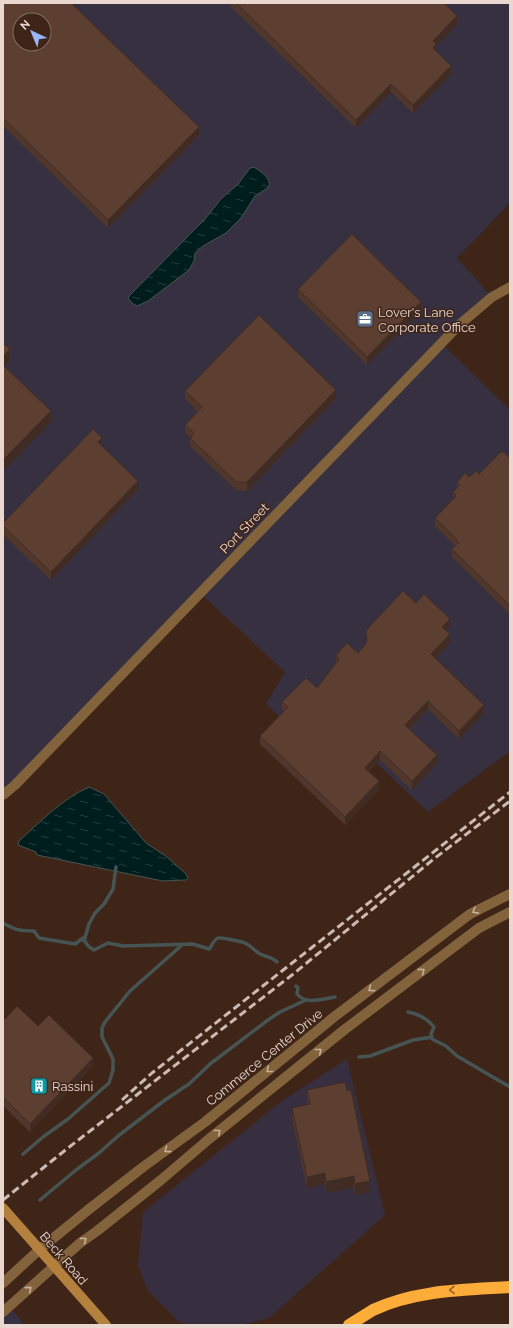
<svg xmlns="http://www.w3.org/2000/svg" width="513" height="1328" viewBox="0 0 513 1328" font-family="Raleway,sans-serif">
<defs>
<pattern id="water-ripples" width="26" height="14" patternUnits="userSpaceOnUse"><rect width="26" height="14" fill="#001d1e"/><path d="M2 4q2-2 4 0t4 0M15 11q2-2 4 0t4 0" fill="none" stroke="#253d3e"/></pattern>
</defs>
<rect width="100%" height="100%" fill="#3f2418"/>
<!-- industrial -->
<path fill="#363040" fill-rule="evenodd" d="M3,3H510V203L457,258L492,297L441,343L510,410V751L428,812L366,753L343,777L266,704L285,672L200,593L3,795ZM20,20H44V44H20Z
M3,1300L25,1325H3Z"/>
<!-- medical -->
<path fill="#372f3f" d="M347,1059L385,1215L269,1318L241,1325H193L180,1323L148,1291L138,1265L143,1212L282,1101Z"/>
<!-- water -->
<path fill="url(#water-ripples)" stroke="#465553" d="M254,167C261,172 271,177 269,187L255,196L241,218L226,233L203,246L195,253L194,261L189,270L148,301L137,306L132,303L128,298L130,295L205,219L221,199L238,184L250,168Z
M89,787L104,794L146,843L167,857L186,874L188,878L186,880L163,881L37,855L36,852L18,845L19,841C40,822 62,799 89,787Z"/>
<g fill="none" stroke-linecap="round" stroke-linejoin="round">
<!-- stream -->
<path stroke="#465553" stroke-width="3.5" d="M3,923C15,930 20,931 34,931L39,938L75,944L83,938L88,946L94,950L108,943L123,946L193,944L209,949C212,946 213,940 218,938C220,937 243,942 245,943C251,946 255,951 260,954C266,957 272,957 277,962
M84,941L89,924L95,913L104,904L113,889L116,867
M296,986L298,988L297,994C306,1005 322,999 335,997
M408,1012C418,1014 428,1019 434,1027L431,1034L432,1039L446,1046L457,1056L510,1087
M359,1057L370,1056L413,1040L432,1037
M23,1154L43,1137L68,1119L109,1083L113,1070V1059L102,1037V1028L105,1022L130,991L182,945
M40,1200L76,1170L99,1153L118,1136L165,1100L189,1084L210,1064L268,1020L280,1012L306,1000"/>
<!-- minor -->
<path stroke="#82633b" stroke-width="10" d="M3,795L15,785L459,325L492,297L510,287
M3,1283L40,1249L88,1210L143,1167L205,1122L334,1017L470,914L510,894
M3,1312L80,1243L97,1231L161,1180L209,1139L344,1030L479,928L510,912"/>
<!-- secondary -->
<path stroke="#b3803d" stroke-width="10" d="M3,1208L106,1325"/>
<!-- motorway -->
<path stroke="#fbac39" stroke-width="12" d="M349,1325C357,1320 365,1315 373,1310C416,1290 464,1290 510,1287"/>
<!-- rail -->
<path stroke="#cdbab1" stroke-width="3" stroke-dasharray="8 4" stroke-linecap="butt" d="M122,1100L152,1073L510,792
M3,1200L68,1148L292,975L435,858L510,801"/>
</g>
<!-- wall -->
<path fill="#50362b" d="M3,3L199,135L108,228L3,126Z
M227,3H448L446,5L457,24L436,46V51L451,74L413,113L391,92L356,128Z
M298,289L421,310L367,365L298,297Z
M185,391L336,398L247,491L236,490L190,446V437L185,433V425L198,412L185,399Z
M102,446L138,489L51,580L3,535V523Z
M510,458V614L452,557V549L455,546L435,526V518L453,500V492L457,488V482L479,474Z
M416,603L450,627L446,631L450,643L435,658L484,713L459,739L428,709L409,729L437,763L412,790L380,760L369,772L379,790L345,825L260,744V736L284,712L282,710V702L317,688L336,662V655L358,653L365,645L367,641L366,631Z
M3,1021L38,1026L93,1066L30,1132L3,1106Z
M307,1090L370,1192L355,1195L354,1187L326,1193L325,1184L307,1188L292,1118V1108L308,1104L307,1101Z"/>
<!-- shaded-wall -->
<path fill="#412c23" d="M457,16V24L436,46V53L433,56V41Z
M451,66V74L413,113V105Z
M391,84V92L356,128V120Z
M199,127V135L108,228V220Z
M421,302V310L367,365V357Z
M10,349V360L3,367V356Z
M336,390V398L247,491V482Z
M51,411V422L3,471V460Z
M102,438V446L98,442Z
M138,481V489L51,580V572Z
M450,619V627L442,635V627Z
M450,634V643L431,662V654Z
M428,701V709L405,733V725Z
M484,705V713L459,739V731Z
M380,751V760L365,776V768Z
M437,755V763L412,790V781Z
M379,781V790L345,825V817Z
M93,1058V1066L30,1132V1124Z
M325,1173V1184L307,1188V1177Z
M354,1176V1187L326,1193V1182Z
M370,1181V1192L355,1195V1184Z"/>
<!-- building -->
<path fill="#5d3f32" stroke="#412c23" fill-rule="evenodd" d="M3,3H71L199,127L108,220L3,118ZM20,20H44V44H20Z
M236,3H444L457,16L433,41L436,44L433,48L451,66L413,105L391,84L356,120Z
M352,234L421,302L367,357L298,289Z
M259,315L336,390L247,482H236L190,438L194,433L185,425L202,407L185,391Z
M3,343L10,349L3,356Z
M3,365L51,411L3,460Z
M93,429L102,438L98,442L138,481L51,572L3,526V523Z
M502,451L510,458V606L452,549L459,542L435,518L456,496L453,492L460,485L457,482L465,473L469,477L476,471L479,474Z
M403,591L416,603L424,594L450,619L442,627L450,634L431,654L484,705L459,731L428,701L405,725L437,755L412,781L380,751L365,768L379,781L345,817L260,736L288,707L282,702L306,678L317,688L339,659L336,655L347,643L358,653L365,645L367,640L366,631L370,626Z
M17,1006L38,1026L49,1015L93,1058L30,1124L3,1097V1021Z
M345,1082L347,1091L351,1090L370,1181L355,1184L354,1176L326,1182L325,1173L307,1177L292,1108L310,1104L307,1090Z"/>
<!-- one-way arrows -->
<defs><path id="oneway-chevron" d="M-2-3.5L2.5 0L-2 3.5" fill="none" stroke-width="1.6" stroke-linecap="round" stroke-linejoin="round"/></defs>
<g stroke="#c6af9c">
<use href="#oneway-chevron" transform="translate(475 911) rotate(151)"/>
<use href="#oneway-chevron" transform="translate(422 971) rotate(-37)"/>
<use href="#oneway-chevron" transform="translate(371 989) rotate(143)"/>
<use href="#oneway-chevron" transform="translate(319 1051) rotate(-39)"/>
<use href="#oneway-chevron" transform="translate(269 1070) rotate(141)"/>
<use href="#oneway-chevron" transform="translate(218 1132) rotate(-39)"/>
<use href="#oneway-chevron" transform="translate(167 1150) rotate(144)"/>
<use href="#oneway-chevron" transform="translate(84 1240) rotate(-36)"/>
<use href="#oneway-chevron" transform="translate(29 1289) rotate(-41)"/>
</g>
<use stroke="#946127" href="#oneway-chevron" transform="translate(452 1290) rotate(177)"/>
<!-- icons -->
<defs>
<symbol id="office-square" viewBox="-11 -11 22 22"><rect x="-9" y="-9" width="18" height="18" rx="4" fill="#5c6f8a" stroke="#3f2418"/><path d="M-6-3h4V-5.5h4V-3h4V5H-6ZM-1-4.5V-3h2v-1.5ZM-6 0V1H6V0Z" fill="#fff"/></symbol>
<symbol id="building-square" viewBox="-11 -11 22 22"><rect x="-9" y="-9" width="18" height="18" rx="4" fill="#0f9aa8" stroke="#3f2418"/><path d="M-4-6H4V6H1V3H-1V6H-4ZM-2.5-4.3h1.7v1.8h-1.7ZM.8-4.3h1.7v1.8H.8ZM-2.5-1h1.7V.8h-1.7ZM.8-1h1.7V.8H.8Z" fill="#fff"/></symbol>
</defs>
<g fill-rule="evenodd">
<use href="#office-square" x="355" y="309" width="20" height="20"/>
<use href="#building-square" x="29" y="1076" width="20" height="20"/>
</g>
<g text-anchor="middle" stroke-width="3" stroke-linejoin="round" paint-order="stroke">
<!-- poi labels -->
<g font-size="13" fill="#ead8d0" stroke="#3f2418" text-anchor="start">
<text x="378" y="317">Lover's Lane<tspan x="378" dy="15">Corporate Office</tspan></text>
<text x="52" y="1091">Rassini</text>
</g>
<!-- street labels -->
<g font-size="13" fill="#ead8d0" stroke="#3f2418">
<text transform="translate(244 528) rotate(-46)" y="5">Port Street</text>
<text transform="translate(264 1057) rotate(-39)" y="5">Commerce Center Drive</text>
<text transform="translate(64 1258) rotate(49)" y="5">Beck Road</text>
</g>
</g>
<!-- border -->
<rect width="513" height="1328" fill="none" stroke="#ead8d0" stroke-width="8"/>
<!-- north arrow -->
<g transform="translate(32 32) rotate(316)"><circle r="19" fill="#3f2418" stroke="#836c62"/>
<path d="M0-3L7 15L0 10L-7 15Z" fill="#99b5fd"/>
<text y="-6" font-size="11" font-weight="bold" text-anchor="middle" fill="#ead8d0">N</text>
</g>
</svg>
